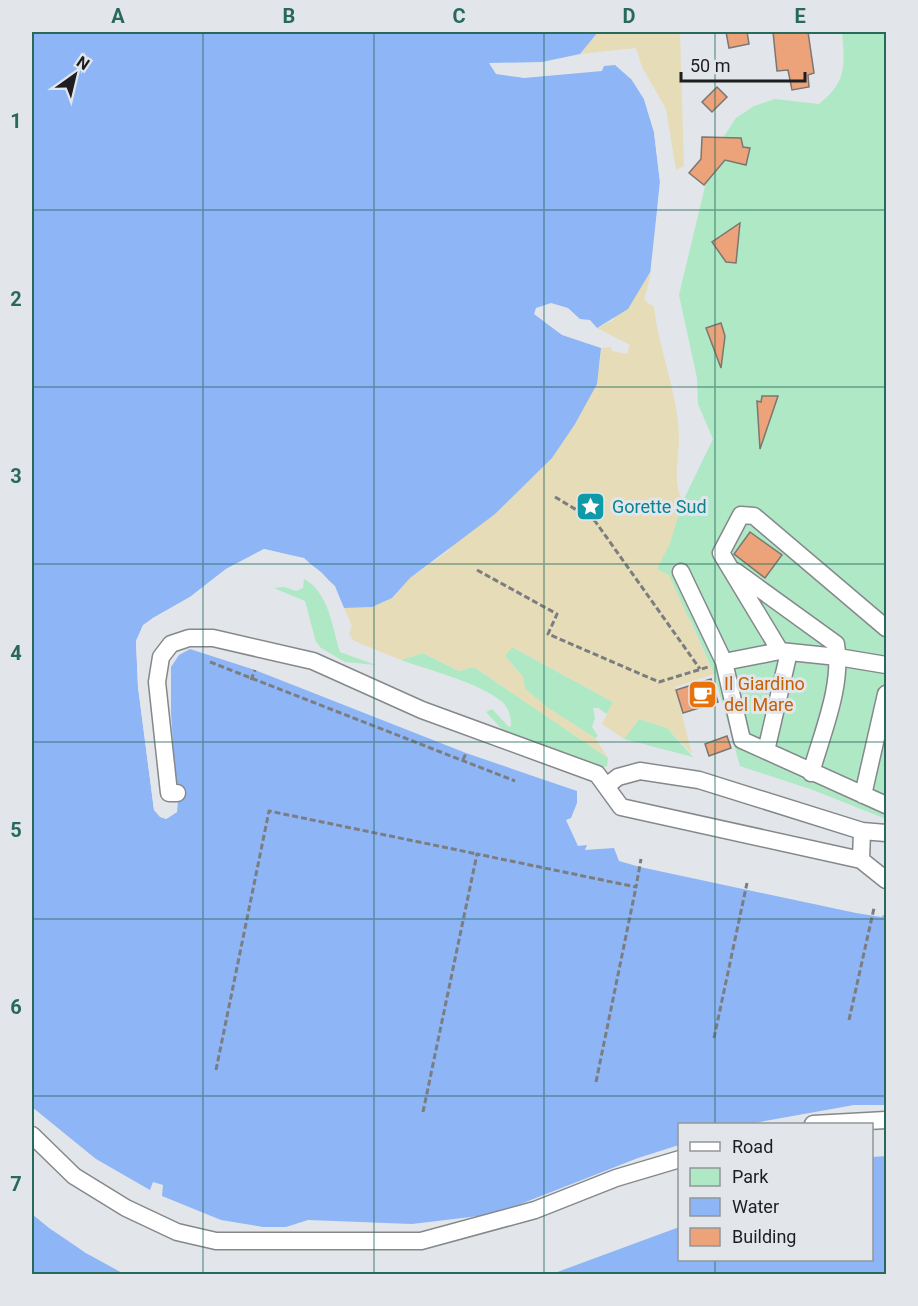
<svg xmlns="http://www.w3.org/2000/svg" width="918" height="1306" viewBox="0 0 918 1306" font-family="Roboto,sans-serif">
<rect width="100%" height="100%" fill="#e2e6ea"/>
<!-- green -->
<path fill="#aee8c4" d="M842,32H886V819L813,790L740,766L714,674L691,622L656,569L669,545L683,501L713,439L698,404L697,378L679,295L713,153L736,118L754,106L775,99L819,104C847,82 845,65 842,32Z
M304,579C329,592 332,627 340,652L376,665L345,662L321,648L316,642L305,601L274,588L284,587L296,591L303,588Z
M512,647L613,702L607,714L598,708H593L595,718L592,727L598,736L595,738L548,708L525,689L523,677L505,656Z
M423,653L459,671L474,667L608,758L607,766L602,768L519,744L509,737L486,712L492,709L509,727L511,726C511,717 509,707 501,701C480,683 428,670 401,660Z
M639,719L667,728L693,757L624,739Z"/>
<!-- sand -->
<path fill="#e6dcb7" d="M598,32H680L684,166L676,170L666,109L642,67L636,48L580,54Z
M652,269L644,300L654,307C659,351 678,393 679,438C679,458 672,484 683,501L669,545L657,569L669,575L714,674L675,687L692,754L667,728L639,719L624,739L602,724L613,702L512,647L505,656L523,677L525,689L548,708L595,738L608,758L474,667L459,671L423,653L401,660L354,641L349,634L352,626L344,608L372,607L392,598L410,578L448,551L600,364L601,348L611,347L612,351L627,354L630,345L597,328L613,320Z"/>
<!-- water -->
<path fill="#8eb5f6" d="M32,32H598L580,54L542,62L489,63L496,74L524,78L602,71L604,66L615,65L632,80L644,99L654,132L660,182L652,269L628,309L597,328L590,320L580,319L568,308L551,303L536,308L534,314L562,335L601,348L597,384L575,424L552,458L495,514L410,578L392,598L372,607L344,608C326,565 307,559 264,549L226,569L190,597L153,618L143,625L136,641L138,687L154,810L166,819L177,812L171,713V667L179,655L190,649L255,670L466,753L577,791V803L571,818L566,820L578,846L587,845L585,850L614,848L619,861L640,867L856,913L881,917L886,913V1105H854L748,1124H680L679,1145L638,1158L518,1205L479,1216L412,1224L308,1220L286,1227H263L221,1220L162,1196L163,1185L153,1182L150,1190L96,1159L32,1107Z
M886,1156V1274H552L679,1227L680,1260H872V1157Z
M32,1214L86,1253L124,1274H32Z"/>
<!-- pier -->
<path fill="#e2e6ea" d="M634,77L647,98L657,131L663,182L655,269L650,275L660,182L654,132L644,99L632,80Z
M264,549L304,558L335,586L345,611L341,609L332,587L303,561L265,552L227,572L192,599L146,627L139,642L141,687L157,808L165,815L174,810L175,800L178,801L177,812L166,819L160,817L154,810L138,687L136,641L143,626L153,618L190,597L226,569Z
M32,1211L87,1251L127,1274L86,1253L49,1228L32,1214Z
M680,1224L679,1227L549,1274L551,1272Z"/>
<!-- building -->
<path fill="#eca379" stroke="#7b7673" stroke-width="1.5" d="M726,32H747L749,44L729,48Z
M773,32H808L814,73L808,75L809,87L792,90L788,70L777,71Z
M717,87L727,97L712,112L702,102Z
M702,137L741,138L743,147L750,148L746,165L725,160L704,185L689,173L701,159Z
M740,223L736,263L726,262L712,242Z
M721,323L725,336L721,368L706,328Z
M762,396H778L760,449L757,401L761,402Z
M750,532L782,555L765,578L734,554Z
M711,679L718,702L683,713L676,690Z
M727,736L731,748L709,756L705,744Z"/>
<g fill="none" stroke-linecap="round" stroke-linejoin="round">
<defs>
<path id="minor" d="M735,571L836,644C843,686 822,733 811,773
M681,572L724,662L742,740L886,805
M780,651L721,553L741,515L754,516L886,628
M724,662L780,651L838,657L886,665
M766,751L789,652
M608,785L618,777L640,771L699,780L862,831L861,860
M177,793H169L157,682L161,657L171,644L189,638H213L313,661L422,710L597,774L621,807L861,860L886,880
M863,795L886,694
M862,831L886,833
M813,1124L886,1120
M32,1135L74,1176L126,1208L177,1232L216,1241H421L535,1210L616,1178L680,1159"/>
</defs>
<!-- minor casing -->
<use href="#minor" stroke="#84888b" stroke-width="19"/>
<!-- path -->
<path stroke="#7b7d80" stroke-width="3" stroke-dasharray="6 3" stroke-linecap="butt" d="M555,497L595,521L700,669
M477,570L557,614L548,634L659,682L708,667
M210,662L515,781
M251,680L255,670
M463,760L466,753
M849,1020L874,908
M714,1038L747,883
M216,1070L269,811L477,854
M596,1082L636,887
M423,1112L477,854L636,887L641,859"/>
<!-- minor -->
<use href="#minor" stroke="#fff" stroke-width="16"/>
</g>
<!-- grid -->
<path fill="none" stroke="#276a5b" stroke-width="1.5" stroke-opacity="0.55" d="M203,32V1274M374,32V1274M544,32V1274M715,32V1124M32,210H886M32,387H886M32,564H886M32,742H886M32,919H886M32,1096H886M715,1260V1274"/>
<!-- icons -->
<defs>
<symbol id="sight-square" viewBox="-11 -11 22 22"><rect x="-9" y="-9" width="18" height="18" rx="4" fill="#0f9aa8" stroke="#e2e6ea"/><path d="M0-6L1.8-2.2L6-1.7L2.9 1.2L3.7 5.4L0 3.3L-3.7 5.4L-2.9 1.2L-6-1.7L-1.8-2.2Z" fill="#fff"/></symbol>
<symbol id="cafe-square" viewBox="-11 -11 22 22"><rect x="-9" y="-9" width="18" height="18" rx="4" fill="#e8710a" stroke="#e2e6ea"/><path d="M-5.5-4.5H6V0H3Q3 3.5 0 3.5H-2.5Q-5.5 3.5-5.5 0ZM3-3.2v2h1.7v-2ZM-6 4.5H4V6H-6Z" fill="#fff"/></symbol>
</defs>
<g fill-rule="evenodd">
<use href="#sight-square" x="574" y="490" width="33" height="33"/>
<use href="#cafe-square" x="686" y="678" width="33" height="33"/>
</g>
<g text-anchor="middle" stroke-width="6" stroke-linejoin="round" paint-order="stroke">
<!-- culture labels -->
<g font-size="18" fill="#0d838f" stroke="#e2e6ea" text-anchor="start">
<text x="612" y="513">Gorette Sud</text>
</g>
<!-- food labels -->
<g font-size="18" fill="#c56008" stroke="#e2e6ea" text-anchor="start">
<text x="724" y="690">Il Giardino<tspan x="724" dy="21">del Mare</tspan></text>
</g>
</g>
<!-- border -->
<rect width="918" height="1306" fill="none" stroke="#e2e6ea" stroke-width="66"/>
<!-- legend -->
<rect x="678" y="1123" width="195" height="138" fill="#e2e6ea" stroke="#939699" stroke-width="1.5"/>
<rect x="690" y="1142" width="30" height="9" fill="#ffffff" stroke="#939699" stroke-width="1.5"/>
<text x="732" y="1153" font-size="18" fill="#1d1e20">Road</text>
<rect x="690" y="1168" width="30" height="18" fill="#aee8c4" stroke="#939699" stroke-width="1.5"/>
<text x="732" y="1183" font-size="18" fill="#1d1e20">Park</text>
<rect x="690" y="1198" width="30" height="18" fill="#8eb5f6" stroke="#939699" stroke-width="1.5"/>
<text x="732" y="1213" font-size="18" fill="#1d1e20">Water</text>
<rect x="690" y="1228" width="30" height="18" fill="#eca379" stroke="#939699" stroke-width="1.5"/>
<text x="732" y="1243" font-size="18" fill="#1d1e20">Building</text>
<!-- north arrow -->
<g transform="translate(75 75) rotate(34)" stroke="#e2e6ea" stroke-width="4.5" paint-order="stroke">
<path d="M0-4.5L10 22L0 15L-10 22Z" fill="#1d1e20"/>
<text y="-9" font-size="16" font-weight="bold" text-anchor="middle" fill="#1d1e20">N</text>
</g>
<!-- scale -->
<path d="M681 72v9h124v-9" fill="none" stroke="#1d1e20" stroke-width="3"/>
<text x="690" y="72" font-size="18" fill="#1d1e20" stroke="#e2e6ea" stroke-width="4.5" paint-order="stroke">50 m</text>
<rect x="33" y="33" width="852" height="1240" fill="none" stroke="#276a5b" stroke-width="2"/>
<g font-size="20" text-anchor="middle" font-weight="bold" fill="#276a5b">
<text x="118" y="23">A</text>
<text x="289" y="23">B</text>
<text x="459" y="23">C</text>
<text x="629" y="23">D</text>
<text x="800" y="23">E</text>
<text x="16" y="128">1</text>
<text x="16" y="306">2</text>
<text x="16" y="483">3</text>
<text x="16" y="660">4</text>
<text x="16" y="837">5</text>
<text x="16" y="1014">6</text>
<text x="16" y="1191">7</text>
</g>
</svg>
